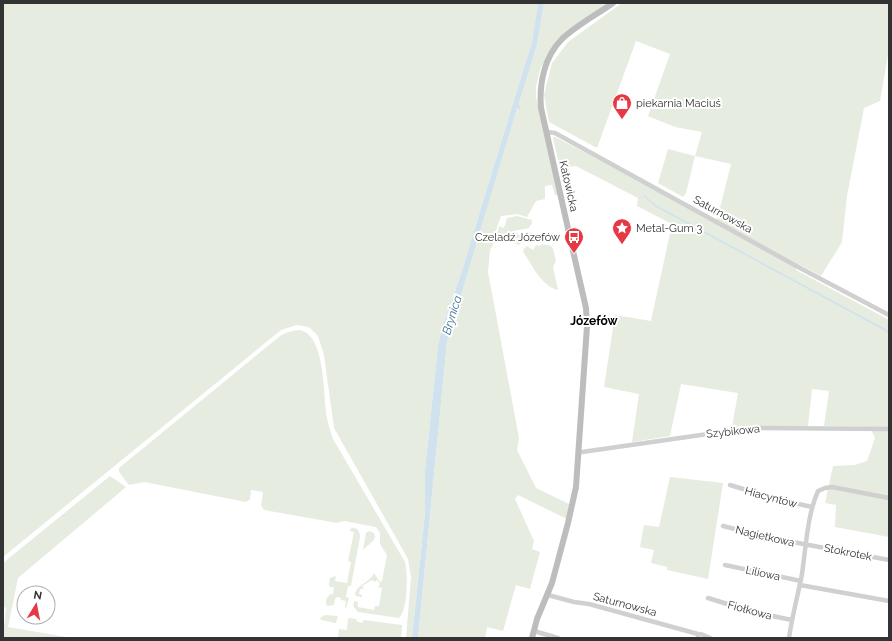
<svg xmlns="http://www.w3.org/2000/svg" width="892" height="641" viewBox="0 0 892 641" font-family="Raleway,sans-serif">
<rect width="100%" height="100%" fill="#fff"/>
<!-- green -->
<path fill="#e6ecdf" d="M3,3H538L532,42L518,87L461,274L441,331L438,346L425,470V513L412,638H406L411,577L408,559L334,428L324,355L318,336L310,328L304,326L297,325L281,330L3,557Z
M544,3H607L560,39L540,69L536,87V97L558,195H555L552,185L545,186V199L536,201L527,217L517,214L501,216L495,233L493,245L490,250L488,272L519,438L517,450L536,488L569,504L567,519L518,495L515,499L534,541L532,549L540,552L530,589L516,585L503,631L487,627L485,638H418L447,342L517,107L520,108L521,106H519V103L537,45Z
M622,3H889V49L880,101L864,108L847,196L842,242L821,276L798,264L796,270L889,320V537L835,527L836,505L825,503L833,466L855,465L867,461L875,438L870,427L824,426L829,391L812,389L808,426H745L732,427L738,393L681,384L670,436L632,442L639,394L604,387L615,315L651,321L672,224L637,206L638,198L576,166L560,168L553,138L554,137H555L717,220L731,164L695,156L686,193L683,197L658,183L668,149L695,156L702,132L675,127L648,116L670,54L636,41L597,148L549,122L544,95L552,63L568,42Z
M517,216L532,220V223L529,228L513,231L523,237L522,242L519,245L508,240L495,243L499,226L504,228L507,218Z
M542,244L551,246L553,249L556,261L553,267L558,290C542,287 532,265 524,253L523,250L527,246L533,250L536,245L540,246Z
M299,330C326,333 323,397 327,418C328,425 331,432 333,439L405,562C408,574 408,610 399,618L358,612L353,606L354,602L355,601L358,602V607L374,610L375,606H379L382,588L378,587L380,584L377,580L375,582L372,580L362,586L364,589H360L359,594L362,595V597L356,596L355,595C356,584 370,583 374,573L380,582L382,581L387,555L380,544V533L376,527L344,521L337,523L264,510L261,506L263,492L251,490L250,499L246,502L144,482L129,485L119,472V468L280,336L288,332Z
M110,476L126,487L18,578L8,627L72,638H3L6,607L3,608V563Z
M670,477L723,483L708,579L667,570V567L651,563L654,550L640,547L644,525L659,527Z
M351,528C357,527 360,531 360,537L351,586H348L346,597L349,598L346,608L345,607L346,601L341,600V598L337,597L335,599L334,605L327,606C324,599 328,598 330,594H333L334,587H330L329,585L330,578L336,576L335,581L347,583L351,562L348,561L354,532L350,531Z
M369,531L374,533L375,536L374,540L363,550L366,533Z
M325,615L338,616L336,623L321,620L320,618Z
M348,618L357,619L356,621L362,623L364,620L402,625L401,638H338L339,629L347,630Z"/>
<!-- water -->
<path fill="#cfe2ee" d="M538,3H544L537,45L519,103V106H521L520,109L517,108L447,342L418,638H412L425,513V470L438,346L441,331L461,274L518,87L532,42Z"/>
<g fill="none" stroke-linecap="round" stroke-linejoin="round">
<!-- stream -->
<path stroke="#cfe2ee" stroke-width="1.5" d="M644,196L656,206L889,332"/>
<!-- street -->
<path stroke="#d0d0d0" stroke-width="4.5" d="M547,132L555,133L800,268L889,315
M578,451L582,452L750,428L889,429
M730,485L776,499L812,507
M723,526L766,537L889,560
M725,565L801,581
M800,585L889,601
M548,595L574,602L589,604L698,634V638
M708,598L753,612L792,620
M534,631L558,638
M701,634L710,638
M789,638C792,616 798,595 802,574C806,547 807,516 818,491L825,488L832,487L889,498"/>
<!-- secondary -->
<path stroke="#bdbdbd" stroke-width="6" d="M532,638L537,619L552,583L568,523L576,487L587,326L586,308L578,273L541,108C539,84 544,57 562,39C577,25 596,15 613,3"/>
</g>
<!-- icons -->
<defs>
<symbol id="shop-pin" viewBox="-11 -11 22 30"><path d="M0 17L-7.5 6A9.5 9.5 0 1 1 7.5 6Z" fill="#e63946" stroke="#fff"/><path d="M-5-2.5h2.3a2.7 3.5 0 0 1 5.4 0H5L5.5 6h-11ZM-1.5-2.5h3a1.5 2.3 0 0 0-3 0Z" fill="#fff"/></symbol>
<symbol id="sight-pin" viewBox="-11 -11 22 30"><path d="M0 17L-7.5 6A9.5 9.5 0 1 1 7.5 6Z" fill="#e63946" stroke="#fff"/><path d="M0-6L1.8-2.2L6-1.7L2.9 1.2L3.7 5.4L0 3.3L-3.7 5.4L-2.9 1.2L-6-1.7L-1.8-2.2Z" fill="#fff"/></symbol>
<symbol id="bus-pin" viewBox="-11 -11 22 30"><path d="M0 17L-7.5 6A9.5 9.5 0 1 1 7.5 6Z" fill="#e63946" stroke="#fff"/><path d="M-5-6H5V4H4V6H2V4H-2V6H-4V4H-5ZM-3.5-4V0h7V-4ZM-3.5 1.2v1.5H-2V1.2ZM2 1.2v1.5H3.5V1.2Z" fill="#fff"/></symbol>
</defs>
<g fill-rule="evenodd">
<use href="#shop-pin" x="611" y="92" width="22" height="30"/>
<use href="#sight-pin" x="611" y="217" width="22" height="30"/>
<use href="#bus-pin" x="563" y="226" width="22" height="30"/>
</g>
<g text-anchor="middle" stroke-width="4" stroke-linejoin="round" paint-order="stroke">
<!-- poi labels -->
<g font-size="11" fill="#333" stroke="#fff" text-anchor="start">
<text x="636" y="107">piekarnia Maciuś</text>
<text x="636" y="232">Metal-Gum 3</text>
<text x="560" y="241" text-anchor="end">Czeladź Józefów</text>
</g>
<!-- street labels -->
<g font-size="11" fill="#333" stroke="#fff">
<text transform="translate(569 186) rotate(77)" y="4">Katowicka</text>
<text transform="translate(723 214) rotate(29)" y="4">Saturnowska</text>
<text transform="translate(733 431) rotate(-6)" y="4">Szybikowa</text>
<text transform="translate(771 497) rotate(15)" y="4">Hiacyntów</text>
<text transform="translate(765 536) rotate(13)" y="4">Nagietkowa</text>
<text transform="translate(848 552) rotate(11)" y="4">Stokrotek</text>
<text transform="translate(763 573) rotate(12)" y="4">Liliowa</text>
<text transform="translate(625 604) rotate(15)" y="4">Saturnowska</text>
<text transform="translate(750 610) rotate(15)" y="4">Fiołkowa</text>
</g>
<!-- water labels -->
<g font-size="12" font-style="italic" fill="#3f7597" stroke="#fff">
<text transform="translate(452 315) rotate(-73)" y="4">Brynica</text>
</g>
<!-- neighbourhood labels -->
<g font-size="12" font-weight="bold" fill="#000" stroke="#fff">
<text x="594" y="325">Józefów</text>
</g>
</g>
<!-- border -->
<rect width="892" height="641" fill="none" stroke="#333333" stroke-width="8"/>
<!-- north arrow -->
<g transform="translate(36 605) rotate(10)"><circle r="19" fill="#ffffff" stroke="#adadad"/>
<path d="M0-3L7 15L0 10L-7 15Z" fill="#e63946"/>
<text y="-6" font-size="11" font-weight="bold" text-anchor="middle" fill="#333333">N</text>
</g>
</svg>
